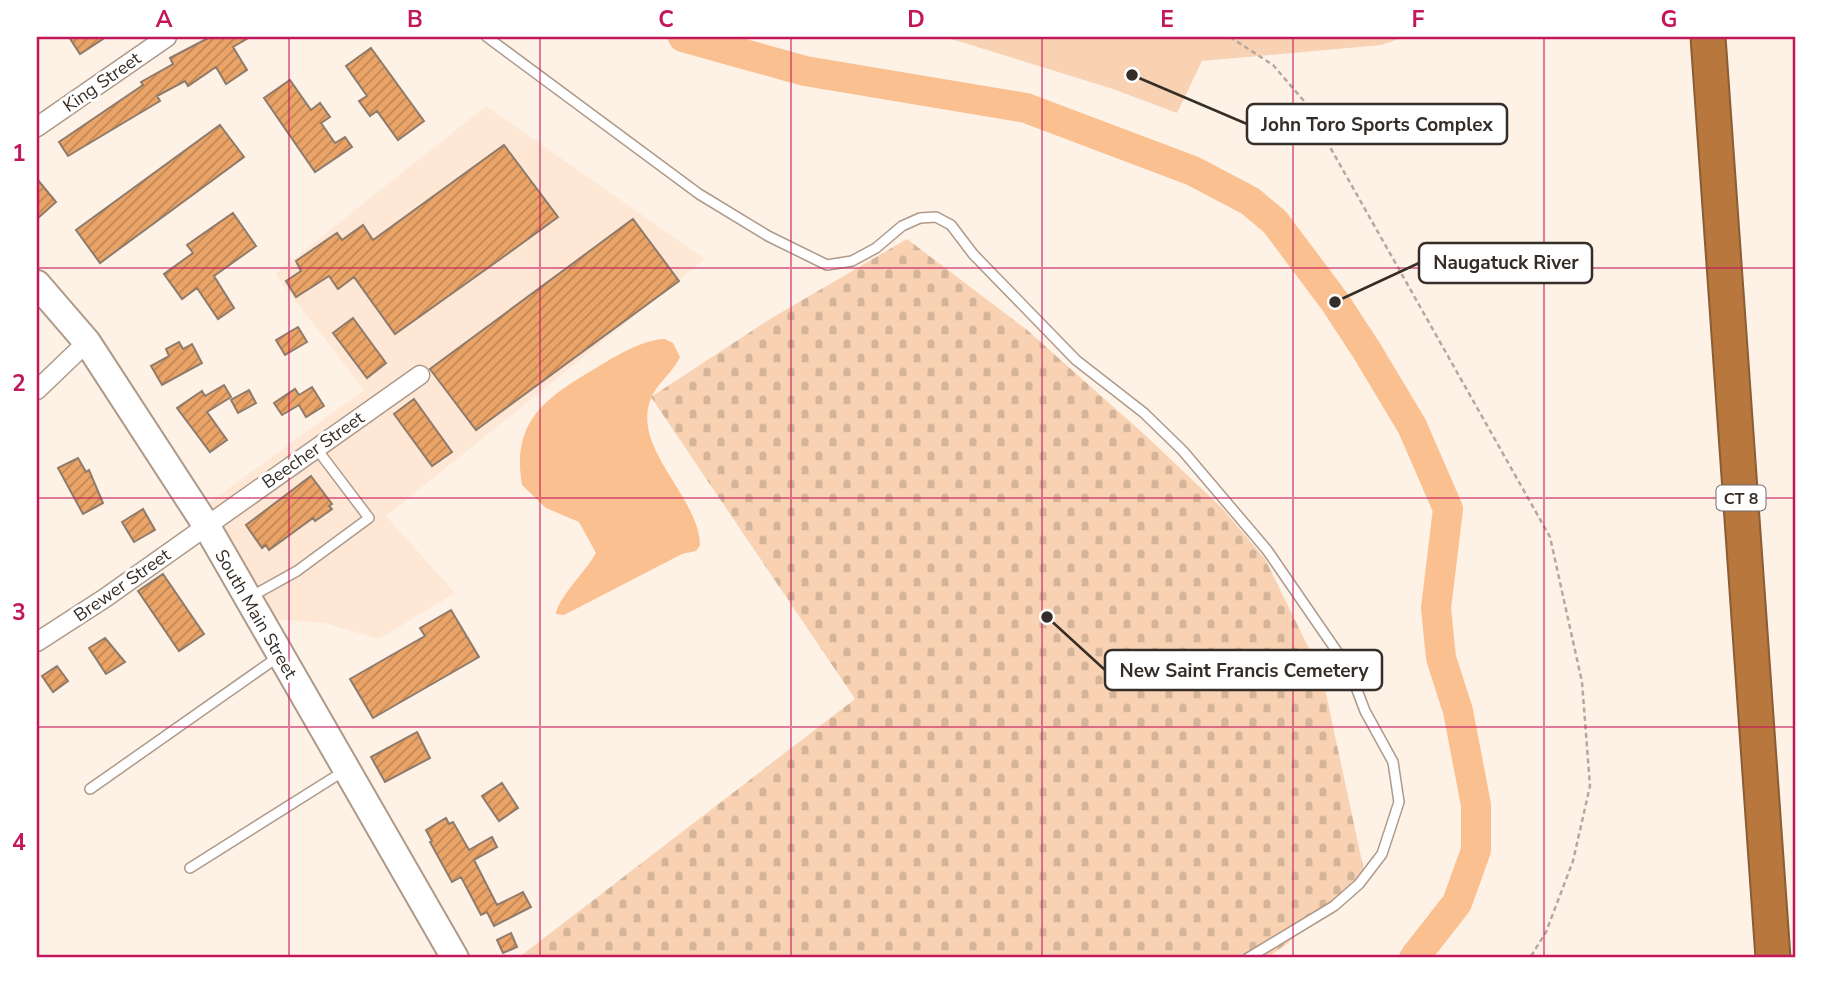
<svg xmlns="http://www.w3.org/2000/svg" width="1833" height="995" viewBox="0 0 1833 995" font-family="'Nunito Sans',sans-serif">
<defs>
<pattern id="cemetery-stones" width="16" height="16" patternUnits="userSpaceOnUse" patternTransform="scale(1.75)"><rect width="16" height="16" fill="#f8d2b3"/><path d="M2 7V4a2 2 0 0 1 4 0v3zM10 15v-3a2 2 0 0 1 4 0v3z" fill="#d5b59a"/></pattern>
<pattern id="building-hatch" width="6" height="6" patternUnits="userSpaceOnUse" patternTransform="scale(1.75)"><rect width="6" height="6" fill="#eba467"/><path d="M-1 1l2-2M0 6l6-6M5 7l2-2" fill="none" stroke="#bf8655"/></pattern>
</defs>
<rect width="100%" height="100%" fill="#fef1e6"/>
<!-- built -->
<path fill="#fee7d5" d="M486,106L705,259L386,516L455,593L379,639L324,623L276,619L210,502L364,390L275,274Z"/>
<!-- cemetery -->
<path fill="url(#cemetery-stones)" d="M907,239L1027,330L1146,436L1222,508L1265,559L1322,675L1364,871L1289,942L1267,958H518L855,699L651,397L770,319Z"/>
<!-- park -->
<path fill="#f8d2b3" d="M945,37H1405L1381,45L1202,61L1177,113L1113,89Z"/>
<!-- water -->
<path fill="#fac090" d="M665,339L673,343L680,357C672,374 656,383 650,401C633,450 699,497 700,545L696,551L682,554L564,615L556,614C557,599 587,570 596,553L579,522L546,508L522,485C511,420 546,398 596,368C616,356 641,340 665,339Z"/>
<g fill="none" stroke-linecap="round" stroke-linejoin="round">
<!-- river -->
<path stroke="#fac090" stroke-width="30" d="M683,37L805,71L1026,108L1193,171L1250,201L1275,222L1335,302L1367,351L1412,426L1448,509L1436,608L1441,658L1458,711L1476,805V850L1457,903L1414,958"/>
</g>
<!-- building -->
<path fill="url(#building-hatch)" stroke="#8e7b6b" stroke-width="2" d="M69,37H106L80,54Z
M210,37H250L233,47L247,70L226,84L216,67L188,86L185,81L157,96L160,101L68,156L59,142L143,85L141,82L173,64L170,58Z
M371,48L424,121L398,140L377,111L370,116L359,101L367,96L346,66Z
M290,80L311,110L320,103L330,117L321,123L335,143L345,137L352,147L315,172L264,98Z
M220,125L244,157L100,263L76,230Z
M504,145L558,217L506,255L395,334L354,277L338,289L329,276L296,297L286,281L301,271L296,261L337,233L342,240L363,225L373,240Z
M37,179L56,202L37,219Z
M233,213L256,246L214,276L234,308L218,319L197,288L182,299L164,274L193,253L187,245Z
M633,219L679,281L476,430L430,369Z
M353,318L386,363L367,378L333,333Z
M298,327L307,342L285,355L276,340Z
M179,342L183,349L192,344L202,363L162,385L151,366L169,356L166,349Z
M224,385L231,397L207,412L227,440L210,452L177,408L202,391L205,396Z
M312,387L324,406L306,417L299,405L282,415L274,403L295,389L299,395Z
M249,390L256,403L238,413L231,400Z
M414,399L452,452L432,466L394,414Z
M78,458L86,472L89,470L103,503L83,514L58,468Z
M311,476L332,504L329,506L332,509L315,521L313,518L269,550L266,545L262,548L246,525Z
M143,509L155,530L134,542L122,522Z
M163,574L204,634L179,651L138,591Z
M451,610L479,657L373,718L350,679L425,636L420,628Z
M105,638L125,662L106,674L89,648Z
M57,666L68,681L53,692L42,676Z
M417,732L430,758L385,782L371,757Z
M502,783L518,808L499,821L482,796Z
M446,818L449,824L453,822L469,850L492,837L497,847L474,860L497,905L523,892L531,907L494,926L487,912L481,915L461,877L452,882L430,842L432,841L426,830Z
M511,933L517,947L503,953L497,940Z"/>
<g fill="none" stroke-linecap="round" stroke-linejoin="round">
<defs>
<path id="service" d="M487,37L699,194L768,236L827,265L852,261L876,248L902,226L920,218L936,217L951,225L973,254L1076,360L1144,413L1183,451L1267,550L1349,669L1365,711L1393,762L1399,802L1382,854L1359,884L1334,906L1248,958
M252,596L297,571L369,518L316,448
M90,789L278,657
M190,868L344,771"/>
<path id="minor" d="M37,127L167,37
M37,390L87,342
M37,642L105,598L420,375"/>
<path id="secondary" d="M37,284L87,342L206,525L455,958"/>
<path id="motorway" d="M1708,37L1773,958"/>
</defs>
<!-- service casing -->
<use href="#service" stroke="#ae9a8a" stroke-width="12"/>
<!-- minor casing -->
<use href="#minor" stroke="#ae9a8a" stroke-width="21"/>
<!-- secondary casing -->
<use href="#secondary" stroke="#ae9a8a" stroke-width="30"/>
<!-- motorway casing -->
<use href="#motorway" stroke="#8a5d35" stroke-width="37"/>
<!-- path -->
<path stroke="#b4a9a0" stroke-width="2.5" stroke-dasharray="5 3.5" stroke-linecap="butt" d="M1230,37L1273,65L1304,101L1550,537L1582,682L1590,786L1573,861L1546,932L1530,958"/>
<!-- service -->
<use href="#service" stroke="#fff" stroke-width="9"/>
<!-- minor -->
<use href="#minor" stroke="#fff" stroke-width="18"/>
<!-- secondary -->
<use href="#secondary" stroke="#fff" stroke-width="26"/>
<!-- motorway -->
<use href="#motorway" stroke="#b7773d" stroke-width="33"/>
</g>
<!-- grid -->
<path fill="none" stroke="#c2185b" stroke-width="2" stroke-opacity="0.55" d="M289,37V958M540,37V958M791,37V958M1042,37V958M1293,37V958M1544,37V958M37,268H1796M37,498H1796M37,727H1796"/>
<g text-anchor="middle" stroke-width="6" stroke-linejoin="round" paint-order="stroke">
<!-- shield labels -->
<rect fill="#fff" stroke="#726c68" stroke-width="2" x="1716.5" y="485.5" width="49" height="25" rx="5"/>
<g font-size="16" font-weight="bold" fill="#352d27">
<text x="1741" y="504">CT 8</text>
</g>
<!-- street labels -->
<g font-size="18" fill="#352d27" stroke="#fff">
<text transform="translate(102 82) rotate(-35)" y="6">King Street</text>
<text transform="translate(313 450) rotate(-35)" y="6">Beecher Street</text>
<text transform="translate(122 585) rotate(-35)" y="6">Brewer Street</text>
<text transform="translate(256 614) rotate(60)" y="6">South Main Street</text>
</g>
</g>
<!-- callouts -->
<path fill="none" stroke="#352d27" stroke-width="2.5" d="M1132 75L1247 124M1335 302L1419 263M1047 617L1105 670"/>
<g fill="#352d27" stroke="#fff" stroke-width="2.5">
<circle cx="1132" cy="75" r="7"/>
<circle cx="1335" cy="302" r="7"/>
<circle cx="1047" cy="617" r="7"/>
</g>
<g fill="#fff" stroke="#352d27" stroke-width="2.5">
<rect x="1247" y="104" width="260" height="40" rx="7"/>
<rect x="1419" y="243" width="173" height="40" rx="7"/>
<rect x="1105" y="650" width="277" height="40" rx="7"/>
</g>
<g font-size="19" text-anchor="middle" font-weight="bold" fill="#352d27">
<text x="1377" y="131">John Toro Sports Complex</text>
<text x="1506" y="269">Naugatuck River</text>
<text x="1244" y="677">New Saint Francis Cemetery</text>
</g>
<!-- border -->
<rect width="1833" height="995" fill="none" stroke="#ffffff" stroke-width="77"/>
<rect x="38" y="38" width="1756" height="918" fill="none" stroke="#c2185b" stroke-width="2.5"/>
<g font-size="23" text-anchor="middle" font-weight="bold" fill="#c2185b">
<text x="164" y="27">A</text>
<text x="415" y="27">B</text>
<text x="666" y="27">C</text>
<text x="916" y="27">D</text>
<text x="1167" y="27">E</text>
<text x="1418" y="27">F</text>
<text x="1669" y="27">G</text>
<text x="19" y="161">1</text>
<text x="19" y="391">2</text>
<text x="19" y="620">3</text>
<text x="19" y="850">4</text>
</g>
</svg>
